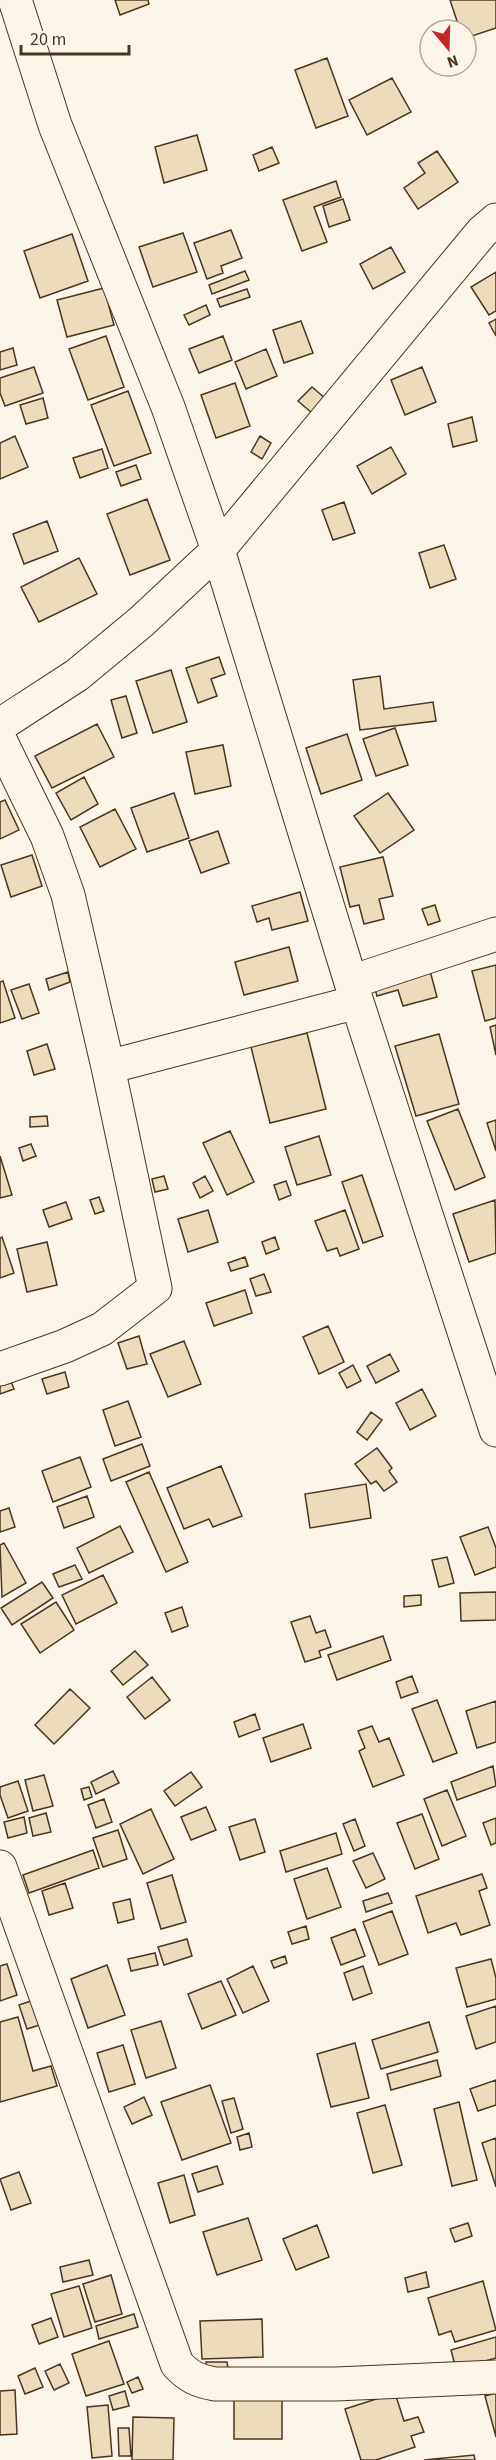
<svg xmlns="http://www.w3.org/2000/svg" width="496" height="2460" viewBox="0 0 496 2460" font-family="'Source Sans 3',sans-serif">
<rect width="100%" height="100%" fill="#fbf6e9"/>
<!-- building -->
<path fill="#ecdcbc" stroke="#4a3520" stroke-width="1.5" d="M115,0H148L149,4L120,15Z
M450,0H496V28L466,38V30H460Z
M327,58L348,116L316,128L295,70Z
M392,78L411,112L367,135L349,100Z
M197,135L207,170L164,183L155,147Z
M272,147L279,163L259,171L253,155Z
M437,151L458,182L418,209L404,188L425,173L418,163Z
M336,181L341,197L314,207L327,242L302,251L283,200Z
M343,199L350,220L329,227L323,206Z
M231,230L242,258L221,266L223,273L207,279L194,243Z
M183,233L197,272L153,287L139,247Z
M72,234L88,281L40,298L24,251Z
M391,247L405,272L373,289L360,264Z
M245,271L249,280L212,294L209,285Z
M496,272V311L489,315L471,287Z
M104,288L114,325L67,337L57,300Z
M247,289L250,297L220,307L217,299Z
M206,305L210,315L189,325L184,315Z
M496,319V336L489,323Z
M301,321L313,353L284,363L273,330Z
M106,336L124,387L88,400L69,349Z
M223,336L232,360L199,373L189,349Z
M13,348L17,365L0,370V352Z
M266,349L277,376L246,389L235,362Z
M34,367L43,393L5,406L0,393V378Z
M422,367L436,402L405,415L391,380Z
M235,383L250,426L216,438L201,395Z
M312,387L326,399L312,413L298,401Z
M128,391L151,453L114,466L91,405Z
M43,398L48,418L26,424L20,405Z
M472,417L477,441L453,447L448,424Z
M15,436L28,467L0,479V443Z
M260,436L271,443L262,459L251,452Z
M391,447L406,474L372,494L357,466Z
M102,449L108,468L80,478L73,458Z
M136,465L141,479L121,486L116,472Z
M147,499L170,560L130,575L107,514Z
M344,502L355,533L333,540L322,510Z
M47,521L58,551L24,564L13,534Z
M444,545L456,579L430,588L419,553Z
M79,558L97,594L39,622L21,587Z
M219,657L225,674L211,679L217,696L198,703L186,668Z
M171,670L187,722L153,733L136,681Z
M380,676L384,709L433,702L436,721L360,730L353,680Z
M126,696L137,733L122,738L111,700Z
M97,724L114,757L52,788L35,756Z
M395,728L408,765L376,776L363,739Z
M347,734L362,780L321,794L306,748Z
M223,745L231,786L195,794L186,752Z
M84,777L98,804L71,820L56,793Z
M174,793L189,838L147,852L131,808Z
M388,793L414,830L380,853L354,816Z
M5,800L19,830L0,839V802Z
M115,809L136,849L100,867L80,827Z
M218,831L229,863L201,873L189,841Z
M32,855L42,886L11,897L1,865Z
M383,857L393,896L379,899L384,919L364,924L359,905L350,907L340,867Z
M300,892L308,921L272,930L269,918L257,922L252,906Z
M435,905L440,921L428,925L422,909Z
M289,947L298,981L244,995L235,962Z
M496,965V1018L485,1021L472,971Z
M429,967L437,997L403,1006L398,990L377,996L373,982Z
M68,972L70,982L49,990L46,979Z
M3,981L15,1018L0,1023V982Z
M29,984L39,1013L22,1019L11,990Z
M496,1025V1055L490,1027Z
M307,1033L326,1109L270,1123L251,1047Z
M439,1034L459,1104L416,1116L395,1046Z
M47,1044L55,1069L34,1075L27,1051Z
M458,1109L485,1177L455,1190L427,1121Z
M47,1116L48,1126L30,1127V1117Z
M496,1120V1151L487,1123Z
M230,1131L254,1182L227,1195L203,1143Z
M319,1136L331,1175L297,1185L285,1147Z
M31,1144L36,1156L23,1161L19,1148Z
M0,1156L12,1195L0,1198Z
M362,1175L383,1236L363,1243L342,1182Z
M164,1176L168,1189L155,1192L152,1179Z
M205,1176L213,1191L200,1198L193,1183Z
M286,1181L291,1195L279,1200L274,1185Z
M99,1197L104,1211L95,1214L90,1200Z
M495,1200L496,1253L469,1262L453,1214Z
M66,1202L72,1219L49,1227L43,1210Z
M208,1210L218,1242L188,1252L178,1219Z
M345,1210L359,1249L340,1256L337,1248L327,1251L315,1221Z
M2,1237L14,1273L0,1278V1238Z
M275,1237L279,1249L266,1254L262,1242Z
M47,1242L57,1285L27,1292L17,1249Z
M245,1257L248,1266L231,1271L228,1263Z
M264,1274L271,1292L256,1296L250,1279Z
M245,1290L252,1313L214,1326L206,1303Z
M328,1326L344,1362L319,1374L303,1337Z
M139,1336L147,1364L127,1369L118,1343Z
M184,1341L201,1384L168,1397L150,1354Z
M390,1354L399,1371L376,1383L367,1366Z
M353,1365L361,1381L347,1388L339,1373Z
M65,1372L69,1387L47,1394L42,1379Z
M9,1376L14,1389L0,1394V1379Z
M422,1389L436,1416L410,1430L396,1403Z
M128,1401L141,1437L115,1446L103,1410Z
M371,1412L382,1420L367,1440L357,1432Z
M142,1444L150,1466L111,1481L103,1459Z
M377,1448L392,1468L389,1471L397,1482L384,1491L376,1481L371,1484L355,1464Z
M80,1457L91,1487L53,1502L42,1471Z
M221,1466L242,1516L213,1527L209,1519L184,1529L167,1488Z
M149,1472L188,1562L166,1572L126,1482Z
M366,1484L371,1518L310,1528L305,1494Z
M87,1496L94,1517L64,1528L57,1507Z
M9,1508L15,1527L0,1532V1511Z
M120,1526L133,1552L89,1573L77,1548Z
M488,1527L496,1548V1567L475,1575L460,1537Z
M4,1543L26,1583L2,1597L0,1545Z
M447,1557L454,1583L439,1587L432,1560Z
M75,1565L82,1579L59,1587L53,1574Z
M103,1575L117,1603L76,1624L62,1595Z
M42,1582L53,1598L12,1625L1,1608Z
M496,1592V1620L461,1621L460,1593Z
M421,1595V1605L404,1607V1596Z
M56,1602L74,1630L40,1653L21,1624Z
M182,1607L188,1626L172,1632L165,1613Z
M310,1616L316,1633L325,1630L331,1647L319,1651L321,1657L305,1662L291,1622Z
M383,1636L391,1660L337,1680L328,1655Z
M135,1651L148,1665L123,1685L111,1671Z
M412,1676L418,1692L401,1698L396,1682Z
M152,1677L170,1700L145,1719L127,1697Z
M70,1689L90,1708L54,1744L35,1725Z
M437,1700L457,1753L433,1762L412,1709Z
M496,1701V1742L477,1748L466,1711Z
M255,1714L260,1729L239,1737L234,1722Z
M303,1724L311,1748L271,1762L263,1738Z
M372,1726L379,1742L389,1738L404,1775L373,1787L359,1751L365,1748L358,1731Z
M493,1766L496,1786L457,1800L451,1782Z
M113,1771L119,1783L96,1794L91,1782Z
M191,1772L202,1787L175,1806L164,1791Z
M44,1775L53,1806L33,1811L25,1780Z
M18,1781L28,1811L8,1818L0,1795V1787Z
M89,1787L92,1797L84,1800L81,1789Z
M447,1790L466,1836L442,1846L424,1799Z
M104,1799L112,1822L96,1828L88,1805Z
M206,1807L216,1830L191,1840L181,1817Z
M151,1809L174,1859L143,1874L120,1824Z
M46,1813L51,1832L33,1836L29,1818Z
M422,1814L439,1859L415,1869L397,1823Z
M24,1817L27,1833L8,1838L4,1822Z
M496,1818V1843L491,1845L483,1823Z
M255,1819L265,1852L240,1860L229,1827Z
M355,1819L365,1846L354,1851L343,1824Z
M118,1830L127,1859L103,1867L93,1838Z
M336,1833L342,1854L286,1872L280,1851Z
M93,1850L99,1868L29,1893L23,1875Z
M373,1853L385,1879L366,1888L353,1861Z
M327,1868L341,1907L307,1919L294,1879Z
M482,1874L487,1888L479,1891L490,1925L461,1935L456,1923L428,1933L416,1896Z
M172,1875L186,1922L161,1929L147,1883Z
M65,1883L73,1908L49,1915L42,1891Z
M388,1893L392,1903L366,1912L363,1901Z
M130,1899L134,1919L118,1923L113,1903Z
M392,1911L408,1954L379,1965L363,1922Z
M306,1926L309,1939L292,1944L288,1932Z
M355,1929L365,1956L341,1965L331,1938Z
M187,1939L192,1956L164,1965L158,1947Z
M155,1953L158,1965L131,1971L128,1959Z
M285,1956L287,1963L274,1968L271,1961Z
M491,1959L496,1978V1999L467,2007L456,1968Z
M7,1964L17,1995L0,2001V1966Z
M107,1965L125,2015L88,2028L71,1979Z
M253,1966L269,2001L243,2013L227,1979Z
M363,1966L372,1993L353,2000L344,1973Z
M221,1981L236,2015L202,2029L188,1994Z
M43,1997L52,2021L27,2029L19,2005Z
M496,2006V2042L476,2049L466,2016Z
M18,2017L33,2071L51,2066L57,2086L0,2102V2022Z
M161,2021L176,2068L146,2078L131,2030Z
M429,2022L438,2052L381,2069L372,2040Z
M355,2043L369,2098L331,2107L317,2054Z
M123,2045L135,2084L109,2092L97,2053Z
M437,2060L441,2076L391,2090L387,2074Z
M496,2080V2105L478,2111L470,2089Z
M210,2085L231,2143L182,2160L161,2102Z
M144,2097L152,2115L132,2124L124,2107Z
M234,2098L243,2129L231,2133L222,2101Z
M459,2102L477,2180L452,2186L434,2109Z
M385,2105L402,2165L373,2173L357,2113Z
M249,2133L252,2147L240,2150L237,2137Z
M496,2138V2187L482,2143Z
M217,2166L223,2184L198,2192L192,2174Z
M19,2172L31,2203L11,2210L0,2179Z
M184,2175L195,2215L170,2223L158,2183Z
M248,2218L262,2260L217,2275L203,2232Z
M468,2223L472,2236L455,2242L450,2229Z
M317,2225L329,2257L296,2270L283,2239Z
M89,2260L93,2275L63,2282L60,2267Z
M426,2272L429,2287L408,2292L405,2278Z
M111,2275L122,2314L95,2322L83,2284Z
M483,2281L496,2330L455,2342L451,2331L439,2335L428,2298Z
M79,2286L92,2328L64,2337L51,2294Z
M134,2314L138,2327L99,2339L96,2326Z
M51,2318L58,2337L39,2344L32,2325Z
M262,2319L263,2357L202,2359L200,2321Z
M496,2337V2358L456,2369L451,2350Z
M109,2341L124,2384L86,2396L72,2354Z
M206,2362H227L228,2369L206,2370Z
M60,2364L69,2383L54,2390L45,2371Z
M35,2368L43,2387L25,2394L18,2376Z
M138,2377L143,2389L132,2393L127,2382Z
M15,2390L17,2434L0,2435V2391Z
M234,2390H282V2439H234Z
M125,2391L129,2406L113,2410L109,2396Z
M395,2393L404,2421L418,2417L424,2432L411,2436L415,2447L376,2460H361L345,2409Z
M496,2393V2437L485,2396Z
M108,2405L112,2456L92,2458L87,2407Z
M133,2417L174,2418L173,2460H132Z
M118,2428H129L131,2456H119Z
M474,2455L475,2460H424Z"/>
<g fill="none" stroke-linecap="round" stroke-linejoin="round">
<defs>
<path id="street" d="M496,220L482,232L218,550L357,1002L496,1430
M0,725L77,675L141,622L218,550L168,407L55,125L15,0
M0,740L47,836L68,895L108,1067L155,1288L102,1329L65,1346L0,1369
M351,982L496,934
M108,1067L357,1002
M0,1867L177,2364C189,2377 198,2381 215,2384H336L496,2377"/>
</defs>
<!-- street casing -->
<use href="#street" stroke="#4a3520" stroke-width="35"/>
<!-- street -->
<use href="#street" stroke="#fbf6e9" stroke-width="33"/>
</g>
<!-- north arrow -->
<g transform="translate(448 48) rotate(161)"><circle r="28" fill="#fbf6e9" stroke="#b4a999" stroke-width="1.5"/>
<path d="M0-4.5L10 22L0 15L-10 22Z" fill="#c62828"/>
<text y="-9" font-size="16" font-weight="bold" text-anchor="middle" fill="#4a3520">N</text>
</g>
<!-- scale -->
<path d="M21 45v9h108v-9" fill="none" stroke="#4a3520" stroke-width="3"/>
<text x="30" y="45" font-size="18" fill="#4a3520" stroke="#fbf6e9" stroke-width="4.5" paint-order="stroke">20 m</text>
</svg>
